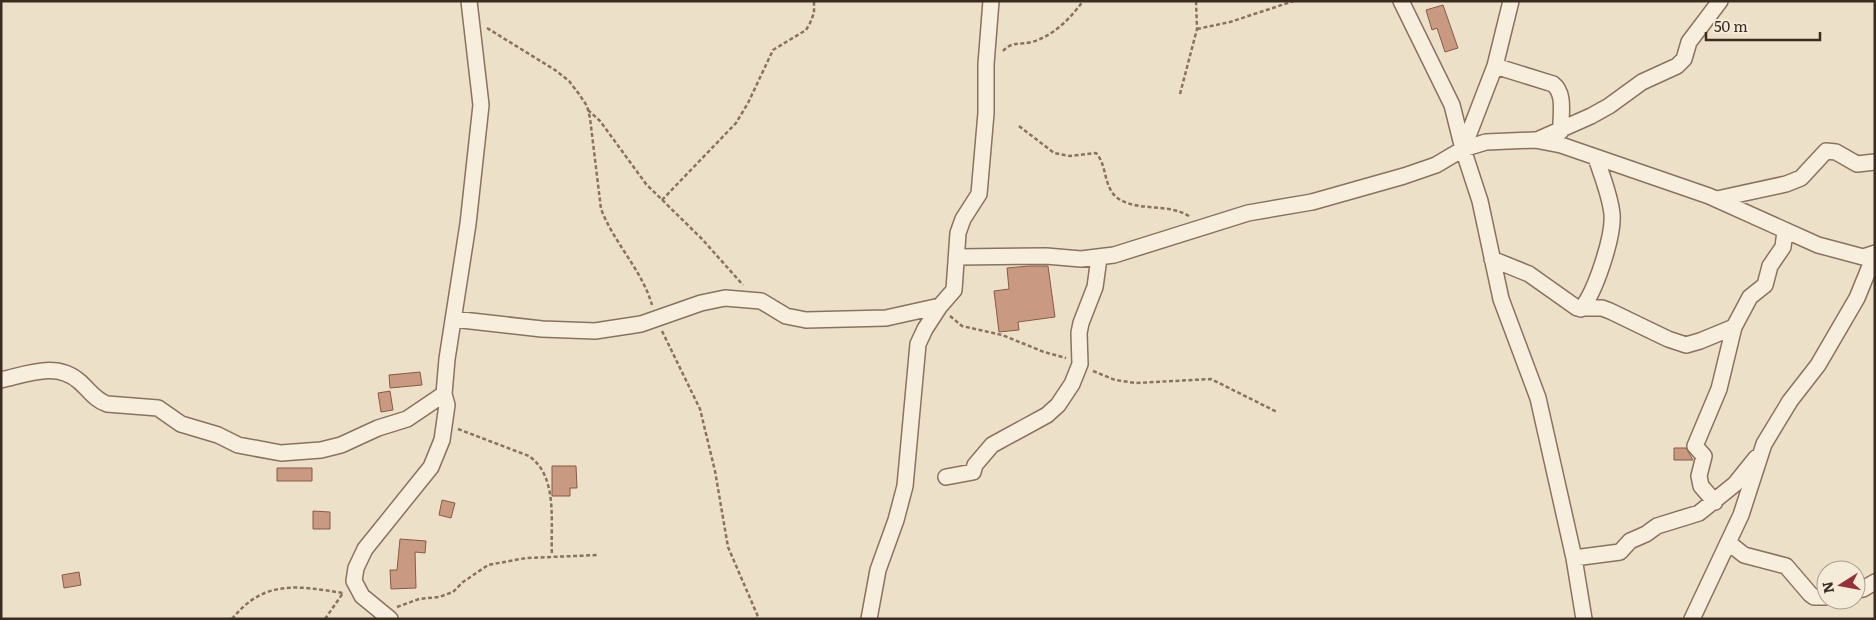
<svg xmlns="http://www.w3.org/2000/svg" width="1876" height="620" viewBox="0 0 1876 620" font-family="Literata,serif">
<rect width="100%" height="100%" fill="#ede0c9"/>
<!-- building -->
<path fill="#c99a81" stroke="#875b45" d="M1443,5L1458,48L1445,52L1437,28L1432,30L1426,10Z
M1029,266H1048L1055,317L1018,322L1019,330L999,332L994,291L1009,289L1007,268Z
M420,372L422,385L390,388L389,375Z
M390,391L393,410L381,412L378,393Z
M1674,448H1686L1693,460H1674Z
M552,466H576L577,488H570V496H552Z
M277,468H312V481H277Z
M442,500L455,503L451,518L439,515Z
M313,511L330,512V529H313Z
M400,539L426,541L425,553L415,552L416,588L391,589L390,570H397Z
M79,572L81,585L64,588L62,575Z"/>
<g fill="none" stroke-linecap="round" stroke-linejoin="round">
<defs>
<path id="minor" d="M1401,1L1452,105L1463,149L1480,201L1501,299L1538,398L1574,558L1584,619
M1495,66L1553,84C1566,94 1560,116 1561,131
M1537,140L1591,116L1609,106L1642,82L1677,66L1684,59L1689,42L1720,1
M1463,149L1495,66L1511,1
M1717,199L1786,184L1801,178L1826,151L1836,152L1857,164L1875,162
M958,257L1046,256L1081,259L1114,255L1248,213L1312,202L1404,176L1436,165L1463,149L1486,142L1535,140L1561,145L1709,196L1818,245L1863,257L1875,253
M1492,259L1529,274L1577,308H1602L1610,311L1668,339L1686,345L1700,341L1734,327
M1581,309C1595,293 1614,236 1612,214C1610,195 1602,176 1596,158
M453,319L542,329L595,331L641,324L701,303L725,298L761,301L786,316L806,320L886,318L940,306
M1,380C28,374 57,361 80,382C89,390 95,400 107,404L158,408L181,424L218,435L238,445L281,453L321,450L341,445L378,428L407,419L444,394
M946,477L973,472L975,465L992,445L1047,415L1058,405L1072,384L1080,364L1079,333L1081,323L1095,287L1099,258
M1715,502L1701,486L1699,476L1704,456L1695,446L1719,389L1734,327L1750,297L1765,285L1770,266L1783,247L1785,231
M1729,543L1744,555L1786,566L1810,594L1814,597H1826
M1574,558L1620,552L1630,541L1646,534L1657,526L1699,513L1735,484L1756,458
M1856,590L1863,589L1875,582
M390,619L362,596L354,581L356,568L365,549L431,467L442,440L447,405L444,394L447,359L468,224L481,105L469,1
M869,619L878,570L896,520L905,486L918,344L925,329L940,306L954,290L958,233L963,219L979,194L986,113V64L991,1
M1692,619L1741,515L1764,444L1790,401L1818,365L1857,298L1875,254"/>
</defs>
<!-- minor casing -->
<use href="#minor" stroke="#89725e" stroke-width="18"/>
<!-- path -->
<path stroke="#89725e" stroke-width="2.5" stroke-dasharray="4 2.5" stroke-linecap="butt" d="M487,28L555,70L569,81L579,94L587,106L590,118L601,209C614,243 642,270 652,305
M1197,29L1230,22L1294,1
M1003,51C1012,41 1020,45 1032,42C1053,36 1071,18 1083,1
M1180,94L1197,29L1196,1
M588,110L600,121L646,184L702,239L743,285
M1019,126L1054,153L1070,156L1096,153C1107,165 1103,183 1115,196C1134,213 1166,202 1189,216
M662,200L736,123L748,103L773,50L806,30L810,23L814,13V1
M950,316L962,326L1002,335L1044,352L1066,358
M662,331L700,409L715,471L728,547L759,619
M1093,371L1115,380L1136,383L1211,379L1277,412
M458,429L529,456C559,477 550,524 552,555
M397,607L419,599L439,597L453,592L463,582L488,565L526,558L599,555
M232,619C264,579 298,586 343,593
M325,619L343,593"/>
<!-- minor -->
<use href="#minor" stroke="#f8eedd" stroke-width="15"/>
</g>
<!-- border -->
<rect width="1876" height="620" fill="none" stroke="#3a2c21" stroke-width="5"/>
<!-- north arrow -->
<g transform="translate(1841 585) rotate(259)"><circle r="24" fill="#f5ebd9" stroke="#aa9f8f"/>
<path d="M0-4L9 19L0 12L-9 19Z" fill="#953138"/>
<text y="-8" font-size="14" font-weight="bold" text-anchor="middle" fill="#3a2c21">N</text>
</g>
<!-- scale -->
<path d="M1706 32v8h114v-8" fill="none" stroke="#3a2c21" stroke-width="2.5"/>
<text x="1714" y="32" font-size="15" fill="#3a2c21" stroke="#f5ebd9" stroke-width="4" paint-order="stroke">50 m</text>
</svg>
